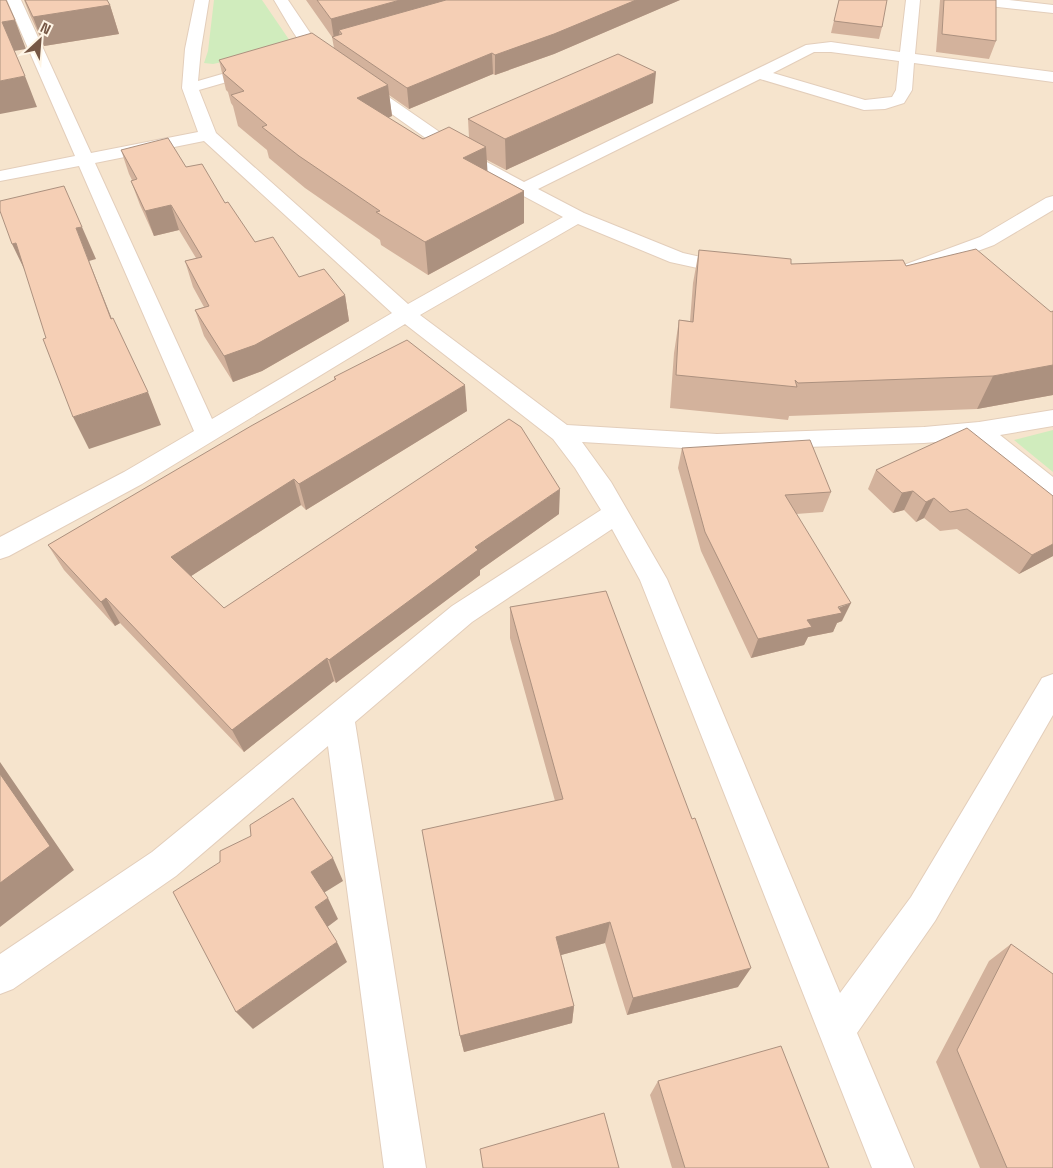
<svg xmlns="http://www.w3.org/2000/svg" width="1053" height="1168" viewBox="0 0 1053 1168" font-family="'Space Grotesk',sans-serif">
<rect width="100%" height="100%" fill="#fef2df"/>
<!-- residential -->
<path fill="#f6e4cd" d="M0,0H1053V1168H0Z"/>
<!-- green -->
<path fill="#d0ecbd" d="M214,0H262L290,41L276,50L213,64L204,63L208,51Z
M1053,430V472L1014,440Z"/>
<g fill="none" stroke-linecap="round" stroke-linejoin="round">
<defs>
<path id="minor" d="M7,0H21L91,153L198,132L182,88L185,49L195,0H209L201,49L198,81L260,63L268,68L265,71L199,90L216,133L408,304L563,217L458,161L355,88L353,85L355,82H367L470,153L524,182L806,45L831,42L900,52L906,0H920L915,54L1053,72V82L914,63L912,90L904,103L885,109L864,110L760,79L538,189L584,213L683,253L741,266L744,270L741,274L734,276L670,262L578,224L420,315L567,425L717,434L924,427L979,422L1053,410V426L1000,435L1053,477V500L1044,498L974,439L924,443L717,450L582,442L611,482L667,579L840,993L911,897L1042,678L1053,674V715L935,921L857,1033L914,1168H872L640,580L612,529L472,622L355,722L426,1168H384L328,746L176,876L13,989L0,994V954L152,852L452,606L601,510L575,468L553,439L405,324L142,484L9,556L0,559V537L124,472L194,431L79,166L0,181V171L75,156ZM814,52H831L899,61L896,90L892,97L865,100L773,73ZM204,141L392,313L212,419L95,163Z
M274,0H288L321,49L336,61L333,64C310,70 285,17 274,0Z
M964,0H1009L1053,5V13L971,4Z
M1053,196V210L994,245L915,274L908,276L901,274L898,270L901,266L980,237L1046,198Z"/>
</defs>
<!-- minor casing -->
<use href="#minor" stroke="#e3cebb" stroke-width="2"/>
<!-- minor -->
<use href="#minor" fill="#fff" fill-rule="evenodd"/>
</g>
<!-- wall -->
<path fill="#d3b29c" d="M24,0H107L110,5L119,34L44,46L30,15Z
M306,0H680L554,54L495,75L493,74L409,109L389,95L392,116L388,118L423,139L469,138L468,119L653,103L506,170L487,160V171L524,191V223L428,275L381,245L380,240L305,188L269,158L267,150L238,126L233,106L231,103L228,92L226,90L219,60L334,48L332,37Z
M839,0L882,27L879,39L831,33Z
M940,0H996V41L989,59L936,52Z
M121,150L186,167L225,203L255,242L299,277L345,295L349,321L262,371L233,382L204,336L195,310L204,307L193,287L185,261L196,258L179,230L154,236L140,205L131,181L132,180L129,174Z
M699,250L791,264L906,266L1051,312L1053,311V395L977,409L789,416L788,420L670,408L674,353L679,320L690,321L693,283Z
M334,377L467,411L306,510L301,505L191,576L224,608L559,514L480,570V575L336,683L334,681L244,752L120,623L115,626L64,570L48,545L334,380Z
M682,448L831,492L823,512L796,514L842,621L837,623L833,632L808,637L804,645L751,658L701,551L678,468Z
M876,470L1053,496V556L1019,574L957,529L940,531L924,518L916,522L904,510L893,513L868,489Z
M510,607L738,987L627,1015L605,943L561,955L574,1006L572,1023L464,1052L460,1036L555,801L510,638Z
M1011,944L1053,1168H980L936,1062L989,961Z
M658,1081L829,1168H672L650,1095Z"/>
<!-- shaded-wall -->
<path fill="#ac917f" d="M400,0H470L339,30L340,38L334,39L331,19Z
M636,0H680L554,54L495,75V55Z
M110,5L119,34L44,46L33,17Z
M15,20L26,49L14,51L2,22Z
M492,53L493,74L409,109L407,88Z
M656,72L653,103L506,170L505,139Z
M25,76L37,107L0,114V81Z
M388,85L392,116L361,129L357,98Z
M486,147L488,179L463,158Z
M524,191V223L428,275L425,242Z
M171,205L179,230L154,236L145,211Z
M82,227L96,259L89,261L125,352L111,319L76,228Z
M16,243L28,277L12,244Z
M345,295L349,321L262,371L233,382L224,356Z
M1053,365V395L977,409L993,376Z
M465,385L467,411L306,510L299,484Z
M148,392L161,425L89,449L73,417Z
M294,479L301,505L182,582L171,557Z
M560,489L559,514L480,570V575L336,683L329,660L475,547Z
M913,491L904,510L893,513L902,493Z
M934,498L924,518L916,522L926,502Z
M1053,544V556L1019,574L1032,555Z
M106,598L120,623L115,626L101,602Z
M851,603L842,621L837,623L833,632L808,637L804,645L751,658L758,639Z
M327,658L334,681L244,752L232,730Z
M0,762L74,870L0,927Z
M333,858L343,881L322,894L311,872Z
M328,898L338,919L326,928L315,907Z
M610,922L605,943L554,957L556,937Z
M337,942L347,962L253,1029L236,1012Z
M751,968L738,987L627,1015L633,998Z
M574,1006L572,1023L464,1052L460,1036Z"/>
<!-- building -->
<path fill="#f5cfb5" stroke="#ac917f" d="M0,0H6L15,20L2,22L25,76L0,81Z
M25,0H107L110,5L33,17Z
M317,0H400L331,19Z
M446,0H636L554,34L495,55L492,53L407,88L332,37L342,34L339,30Z
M839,0H887L882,27L834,21Z
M944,0H996V41L942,34Z
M312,33L388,85L357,98L423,139L449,127L486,147L463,158L524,191L425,242L376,212L380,211L299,156L262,127L267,125L231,95L244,91L223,73L226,70L219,60Z
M618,54L656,72L505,139L468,119Z
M168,138L186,167L202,164L225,203L228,202L255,242L273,237L299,277L324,269L345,295L255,345L224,356L195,310L209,306L185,261L202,257L171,205L145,211L131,181L137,179L121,150Z
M64,186L82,227L76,228L111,319L113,318L148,392L73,417L43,339L46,338L16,243L12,244L0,211V201Z
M976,249L1051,312L1053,311V365L993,376L798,383L795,380L797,387L676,375L679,320L693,322L699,250L791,259V264L903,260L906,266Z
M407,340L465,385L299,484L294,479L171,557L224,608L509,419L521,427L560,489L475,547L478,550L329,660L327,658L232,730L106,598L101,602L48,545L251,426L336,379L334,377Z
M967,428L1053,496V544L1032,555L967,509L950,512L934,498L926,502L913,491L902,493L876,470Z
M810,440L831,492L785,495L851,603L838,607L842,613L807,620L812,627L758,639L705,532L682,448Z
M606,591L692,819L695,818L751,968L633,998L610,922L556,937L574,1006L460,1036L422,830L563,799L510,607Z
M0,774L50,846L0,883Z
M293,798L333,858L311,872L328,898L315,907L337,942L236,1012L173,892L220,862V851L251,836L250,825Z
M1011,944L1053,974V1168H1007L957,1050Z
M781,1046L829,1168H685L658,1081Z
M604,1113L619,1168H483L480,1149Z"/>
<!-- north arrow -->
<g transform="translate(40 40) rotate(26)" stroke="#fff6e7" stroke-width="4" paint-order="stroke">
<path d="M0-4L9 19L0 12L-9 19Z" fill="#765745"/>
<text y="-8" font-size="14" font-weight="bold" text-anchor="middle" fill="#765745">N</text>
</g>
</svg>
